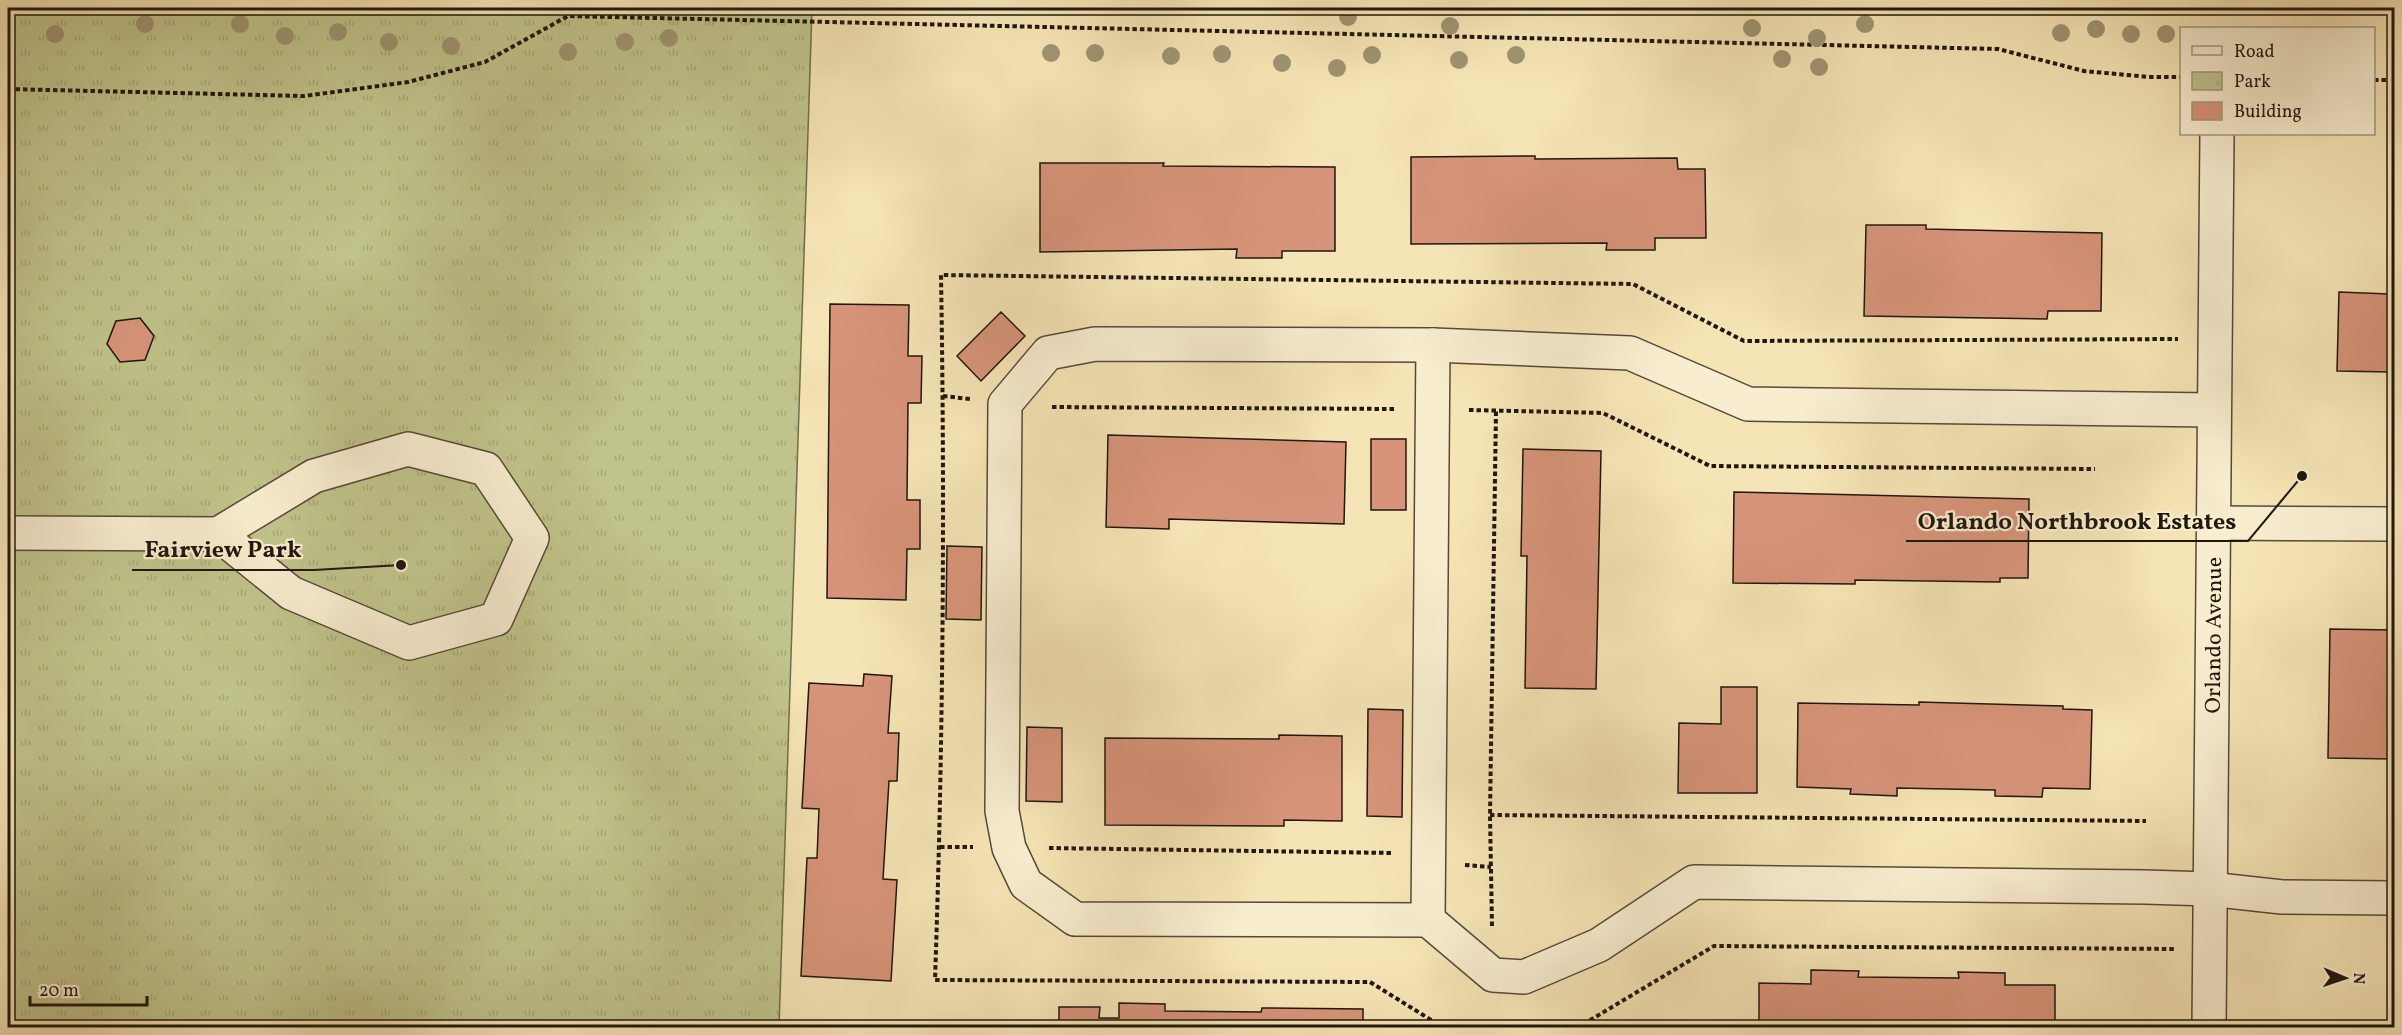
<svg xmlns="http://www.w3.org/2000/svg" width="2402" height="1035" viewBox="0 0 2402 1035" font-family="Vollkorn,serif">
<defs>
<pattern id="park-tufts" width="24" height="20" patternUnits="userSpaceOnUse" patternTransform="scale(1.5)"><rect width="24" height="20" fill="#c0c38b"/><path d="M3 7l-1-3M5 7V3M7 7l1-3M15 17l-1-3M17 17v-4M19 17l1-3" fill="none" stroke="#a5a777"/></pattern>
</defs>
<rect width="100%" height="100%" fill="#f5e4b5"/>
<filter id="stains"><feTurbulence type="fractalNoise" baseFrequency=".00333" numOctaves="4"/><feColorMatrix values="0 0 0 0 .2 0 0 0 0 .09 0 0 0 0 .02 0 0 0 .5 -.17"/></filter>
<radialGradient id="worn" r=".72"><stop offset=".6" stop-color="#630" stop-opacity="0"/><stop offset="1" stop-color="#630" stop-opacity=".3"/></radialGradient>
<!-- park -->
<path fill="url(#park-tufts)" stroke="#706d4c" stroke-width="1.5" d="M8,8H812L779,1027H8Z"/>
<!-- building -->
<path fill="#d7947a" stroke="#20170e" stroke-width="1.5" d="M1535,156V159L1677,158L1678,169H1705L1706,238H1655V250H1606L1607,243L1411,244V157Z
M1040,163H1164L1163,166L1335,167V251H1282V258H1236L1237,249L1040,252Z
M1866,225H1926V229L2102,233L2101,311H2048L2047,319L1864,316Z
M2390,242H2394V399H2392V372L2337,371L2339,292L2389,294Z
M830,304L909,305L908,356H922L921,403H908L907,500H920V549H907L906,600L827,598Z
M1001,312L1025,336L981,381L957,356Z
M140,318L154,336L145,360L120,362L107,344L116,321Z
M1108,435L1346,442L1344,524L1169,519V529L1106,527Z
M1371,439H1406V510H1371Z
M1523,449L1601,451L1596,689L1525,688L1527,556H1521Z
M1734,492L2029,499L2028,578H2000V582L1855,580V584L1733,583Z
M947,546L982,547L981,620L946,619Z
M2330,629L2394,630V759L2328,758Z
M864,674L892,676L888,733H899L897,781H889L883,879L897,880L891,981L801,976L807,858H817L819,809L802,808L809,683L863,686Z
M1721,687H1757V793H1678L1679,723L1721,724Z
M1919,702L2063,706V709L2092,710L2090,789L2043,788L2042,797L1995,796V790L1897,788V796L1850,794L1851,789L1797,787L1798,703L1919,705Z
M1368,709L1403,710L1402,817L1367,816Z
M1027,727L1062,728V802L1026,801Z
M1279,735L1342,736V821L1284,820V826L1105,825V738L1279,739Z
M1811,970L1859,971L1858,977L1959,978L1958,972L2005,973V985H2055V1028H1759V983L1811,984Z
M1119,1003L1165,1004V1011L1261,1012L1262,1008L1363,1009V1028H1059V1007H1100L1099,1018H1119Z"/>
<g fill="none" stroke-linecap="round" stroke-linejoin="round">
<defs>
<g id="minor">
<path d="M2214,410L1748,404L1630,353L1433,345L1095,344L1048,353L1005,404L1002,811L1009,848L1026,884L1075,919L1428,920L1493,975L1524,977L1599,945L1694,882L2145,887L2209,889L2282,897L2394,898"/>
<path d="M408,449L486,469L532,538L496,619L409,643L291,593L218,534L314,476Z"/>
<path d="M2213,523L2394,524"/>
<path d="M8,533L218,534"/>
<path d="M1428,920L1433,345"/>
<path id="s1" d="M2209,1028L2217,134"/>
</g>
</defs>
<!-- minor casing -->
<use href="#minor" stroke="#554a38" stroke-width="36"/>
<!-- path -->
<path stroke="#20170e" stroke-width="4" stroke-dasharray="4.5 3" stroke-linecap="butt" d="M2374,80H2394
M8,89L304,96L408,82L485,62L568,16L1998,49L2084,71L2149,77H2182
M943,396L970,399
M1052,407L1395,409
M1469,410L1603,413L1710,466L2095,469
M1490,815L2146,821
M940,847H973
M1049,848L1393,853
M1465,865L1491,867
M1492,926L1490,815L1496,411
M1444,1028L1370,982L935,980C943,745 945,510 941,275L1633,284L1744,341L2178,339
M1577,1028L1714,946L2174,949"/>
<!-- minor -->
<use href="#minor" stroke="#f8edcf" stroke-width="33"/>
</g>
<!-- trees -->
<g fill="#9f9471">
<circle cx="1348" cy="17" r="9"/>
<circle cx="145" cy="24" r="9"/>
<circle cx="240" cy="24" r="9"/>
<circle cx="1865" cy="24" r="9"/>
<circle cx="1450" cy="26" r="9"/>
<circle cx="1752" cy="28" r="9"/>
<circle cx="2096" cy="29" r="9"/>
<circle cx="338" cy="32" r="9"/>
<circle cx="2061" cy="33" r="9"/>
<circle cx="55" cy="34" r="9"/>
<circle cx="2131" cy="34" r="9"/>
<circle cx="2166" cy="34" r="9"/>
<circle cx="285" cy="36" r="9"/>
<circle cx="669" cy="38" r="9"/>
<circle cx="1817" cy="38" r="9"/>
<circle cx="389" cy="42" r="9"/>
<circle cx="625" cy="42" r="9"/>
<circle cx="451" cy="46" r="9"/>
<circle cx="568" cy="52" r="9"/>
<circle cx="1051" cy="53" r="9"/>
<circle cx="1095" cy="53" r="9"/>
<circle cx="1222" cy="54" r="9"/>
<circle cx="1372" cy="55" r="9"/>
<circle cx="1516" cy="55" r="9"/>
<circle cx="1171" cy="56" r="9"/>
<circle cx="1782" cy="59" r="9"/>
<circle cx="1459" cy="60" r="9"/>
<circle cx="1282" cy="63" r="9"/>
<circle cx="1819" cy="67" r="9"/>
<circle cx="1337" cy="68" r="9"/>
</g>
<g text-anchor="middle" stroke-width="4.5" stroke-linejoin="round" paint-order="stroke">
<!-- street labels -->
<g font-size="22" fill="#20170e" stroke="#f8edcf">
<text dy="8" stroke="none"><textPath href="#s1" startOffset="393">Orlando Avenue</textPath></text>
</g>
</g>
<!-- callouts -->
<path fill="none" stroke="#20170e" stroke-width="2" d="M2302 476L2248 541H1906M401 565L314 570H132"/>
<g fill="#20170e" stroke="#f8edcf" stroke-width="2">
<circle cx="2302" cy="476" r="6"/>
<circle cx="401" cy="565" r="6"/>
</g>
<g font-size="24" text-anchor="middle" font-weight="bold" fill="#20170e" stroke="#f8edcf" stroke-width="4.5" stroke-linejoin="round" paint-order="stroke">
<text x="2077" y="529">Orlando Northbrook Estates</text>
<text x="223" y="557">Fairview Park</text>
</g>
<!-- margin -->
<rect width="2402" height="1035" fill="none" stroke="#f5e4b5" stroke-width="30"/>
<rect x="9" y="9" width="2384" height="1017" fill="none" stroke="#20170e" stroke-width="3"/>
<rect x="15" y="15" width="2372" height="1005" fill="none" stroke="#20170e" stroke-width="1.5"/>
<!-- legend -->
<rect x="2180" y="27" width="195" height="108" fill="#f8edcf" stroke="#a29782" stroke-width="1.5"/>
<rect x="2192" y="46" width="30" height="9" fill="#f8edcf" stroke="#a29782" stroke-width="1.5"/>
<text x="2234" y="57" font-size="18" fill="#20170e">Road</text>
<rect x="2192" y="72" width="30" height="18" fill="url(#park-tufts)" stroke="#a29782" stroke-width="1.5"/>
<text x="2234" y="87" font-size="18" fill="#20170e">Park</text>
<rect x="2192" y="102" width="30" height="18" fill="#d7947a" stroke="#a29782" stroke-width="1.5"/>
<text x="2234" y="117" font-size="18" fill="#20170e">Building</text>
<!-- north arrow -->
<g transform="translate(2345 978) rotate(92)" stroke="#f8edcf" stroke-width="4.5" paint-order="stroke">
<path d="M0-4.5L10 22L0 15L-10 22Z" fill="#20170e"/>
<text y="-9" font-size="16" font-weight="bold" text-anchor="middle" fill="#20170e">N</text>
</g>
<!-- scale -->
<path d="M30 996v9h117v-9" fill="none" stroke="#20170e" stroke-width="3"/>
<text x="39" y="996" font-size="18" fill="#20170e" stroke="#f8edcf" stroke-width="4.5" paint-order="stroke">20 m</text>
<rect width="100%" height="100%" filter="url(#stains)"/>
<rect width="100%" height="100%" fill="url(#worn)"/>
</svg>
